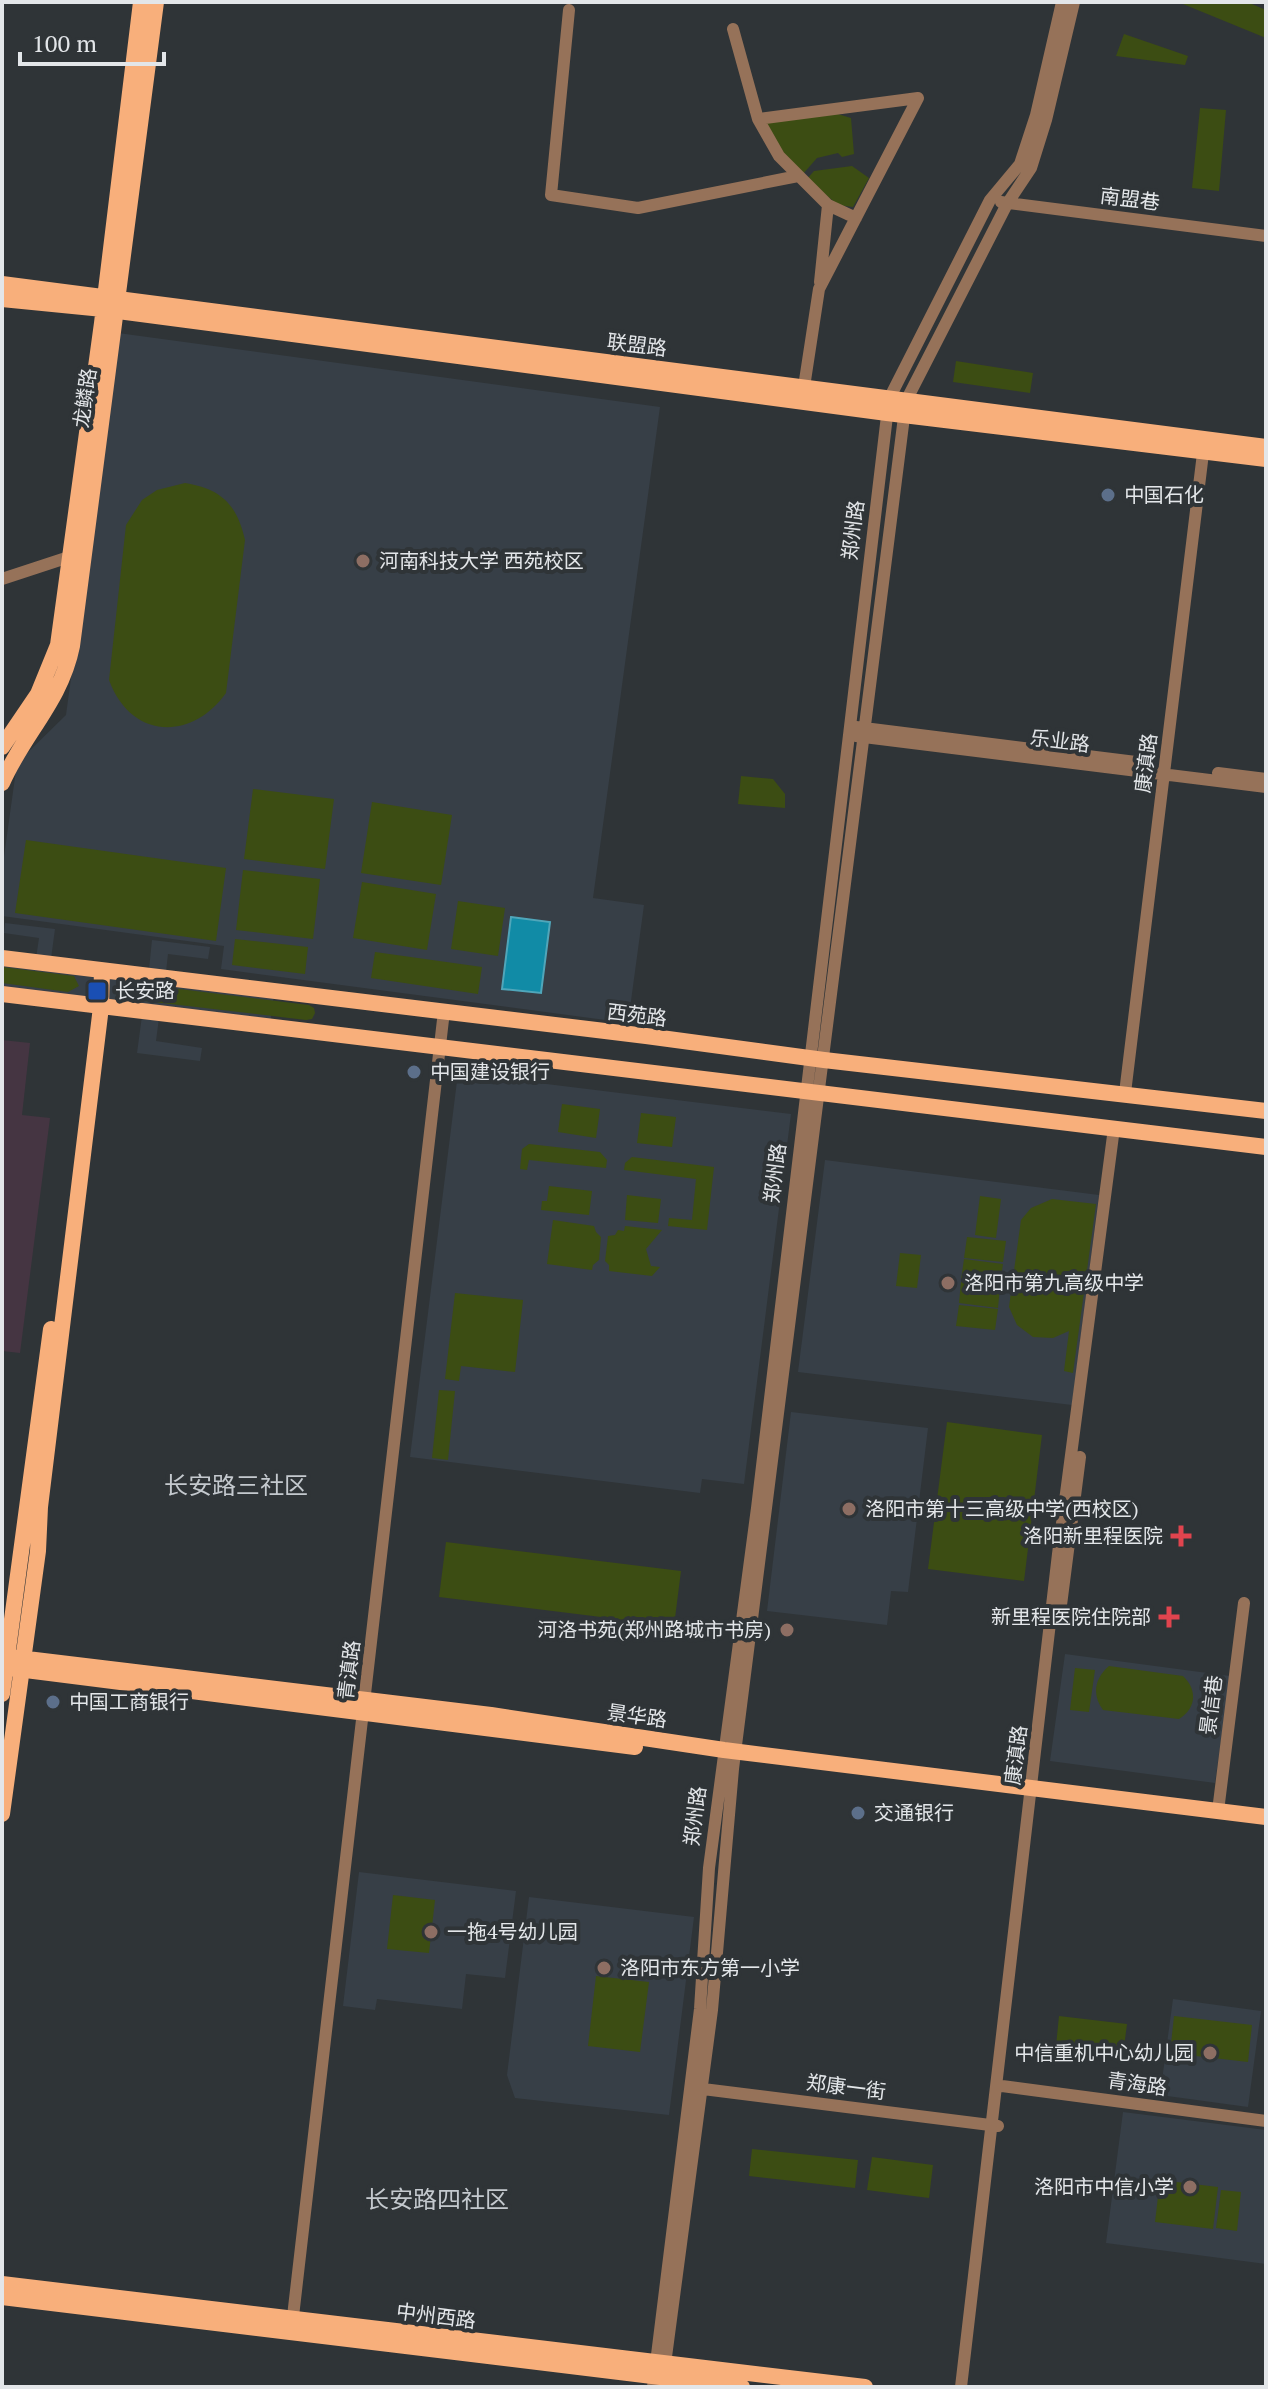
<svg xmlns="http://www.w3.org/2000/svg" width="1268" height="2389" viewBox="0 0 1268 2389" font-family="'PT Serif','Noto Sans SC',serif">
<rect width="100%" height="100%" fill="#2f3437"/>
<!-- built -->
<path fill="#373f47" d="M118,333L660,407L593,898L644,905L628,1023L221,969L224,946L2,916V871L17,763L66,715Z
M5,923L55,929L50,966L148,979L152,940L210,947L208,959L168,954L165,981L274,995L269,1031L159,1018L156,1041L202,1048L200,1061L137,1053L142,1016L2,998V961L35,965L39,938L4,933Z
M458,1073L791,1114L744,1484L702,1479L700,1493L410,1457Z
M825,1160L1099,1195L1072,1405L798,1372Z
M791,1412L928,1428L908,1592L891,1591L887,1625L767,1611Z
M1065,1654L1230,1676L1215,1783L1050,1761Z
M359,1872L516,1891L505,1978L466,1974L462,2009L377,1999L375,2010L343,2006Z
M529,1897L694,1917L669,2115L515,2098L507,2075Z
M1173,1999L1261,2011L1248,2107L1160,2095Z
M1123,2112L1266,2130V2264L1106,2243Z"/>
<!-- medical -->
<path fill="#453542" d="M2,1040L30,1043L22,1115L50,1118L20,1353L2,1351Z"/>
<!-- green -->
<path fill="#3c4d13" d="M1178,2H1247L1266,10V38Z
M1124,34L1188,56L1185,65L1116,56Z
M1200,108L1226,110L1219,191L1192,188Z
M831,112L851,118L854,154L842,157L838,153L817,158L803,174L782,154L764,121Z
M852,166L869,178L853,207L838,205L807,179L814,171Z
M956,361L1033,373L1030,393L953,382Z
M185,483C222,489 237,505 245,540L226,693C192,741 131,740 109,680L126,525L142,500L157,490Z
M741,776L773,779L785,794V808L738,804Z
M253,789L334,799L325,869L244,859Z
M372,802L452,815L441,885L361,873Z
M26,840L226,868L216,941L15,913Z
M243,870L320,879L313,939L236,930Z
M362,882L436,894L427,950L353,938Z
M458,901L505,908L498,956L451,949Z
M235,939L308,947L305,974L232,965Z
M375,952L482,967L478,994L371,978Z
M2,967L74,976L79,986L68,992L2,983Z
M147,985L309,1005L314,1008L315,1013L312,1019L306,1020L145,1001L140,993Z
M562,1104L600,1109L596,1138L558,1132Z
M641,1113L676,1117L672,1147L637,1143Z
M529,1144L600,1152L607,1160L606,1168L529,1160L527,1170L520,1169L522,1149Z
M632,1157L714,1167L707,1230L668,1226L669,1218L692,1220L696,1179L624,1170L625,1163Z
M549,1186L592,1191L589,1215L541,1210L542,1201H547Z
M627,1195L661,1199L658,1223L625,1220Z
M980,1196L1001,1199L996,1238L975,1235Z
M1052,1199L1096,1204L1073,1373L1064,1371L1069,1331L1053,1338L1033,1337L1017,1325L1009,1307L1021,1220L1031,1208Z
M553,1220L594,1226L596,1232L601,1237L599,1260L593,1265L592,1270L547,1264Z
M625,1226L662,1230L646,1249L651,1266L660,1267L652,1276L609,1271V1265L605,1261L608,1236L615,1235L618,1230L624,1231Z
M967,1237L1006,1241L1003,1262L964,1258Z
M900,1253L921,1255L917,1288L896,1286Z
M964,1259L1003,1264L1000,1285L961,1280Z
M961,1282L1000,1287L998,1308L959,1303Z
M455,1293L523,1300L515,1372L461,1366L459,1381L445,1379Z
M959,1305L998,1309L995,1330L956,1326Z
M439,1390L455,1391L448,1460L432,1458Z
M947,1422L1042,1435L1024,1581L928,1569Z
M446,1542L681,1571L674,1626L439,1597Z
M1109,1666L1183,1676C1198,1690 1196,1709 1179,1719L1103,1710C1092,1695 1094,1679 1109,1666Z
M1075,1668L1095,1670L1089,1712L1070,1710Z
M393,1895L435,1900L429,1953L387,1949Z
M596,1976L649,1982L640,2052L588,2046Z
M1059,2016L1127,2024L1123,2055L1056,2046Z
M1174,2016L1252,2025L1248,2062L1170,2053Z
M752,2149L858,2160L855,2188L749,2176Z
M872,2157L933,2165L929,2198L867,2190Z
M1160,2180L1218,2187L1213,2229L1155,2222Z
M1221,2190L1241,2192L1237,2231L1216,2228Z"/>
<!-- water -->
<path fill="#118ba6" stroke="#50a6ba" stroke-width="2" d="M511,917L550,922L541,993L502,989Z"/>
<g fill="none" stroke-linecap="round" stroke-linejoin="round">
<!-- minor -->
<path stroke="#967259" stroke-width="12" d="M569,10L551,195L638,208L798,176
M733,29L758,119L779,156L828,205L856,218
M758,119L918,98L819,289L804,387
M1001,202L1266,236
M820,282L828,205
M2,579L69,557
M856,727L1144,763
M856,736L1266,787
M1218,773L1266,779
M1125,1093L1204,445
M1060,1613L1080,1457
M1218,1811L1244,1603
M1002,2086L1266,2121
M695,2088L998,2126
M292,2325L444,1011
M653,2387L700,2009L709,1868L757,1508L889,399L990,200L1020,164L1036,115L1062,2
M662,2387L712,2010L733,1769L906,401L1007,204L1031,168L1046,120L1074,2
M961,2387L1058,1554L1114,1128"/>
<!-- major -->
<path stroke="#f8af7b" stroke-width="16" d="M2,284L1266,447
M2,299L103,309L887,413L1266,459
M2,747L38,694L58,645L102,323L141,2
M2,783C24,733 61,701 72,646L156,2
M2,958L646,1036L824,1060L1266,1111
M2,994L1266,1147
M2,1656L491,1715L724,1750L1266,1817
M2,1667L635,1747
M2,1694L51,1329
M2,1814L38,1551L40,1507L101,1007L102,971
M2,2284L865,2387
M2,2297L742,2387"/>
</g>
<!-- markers -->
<g fill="#5c6f8a" stroke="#2f3437" stroke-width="3">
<circle cx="1108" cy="495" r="8"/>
<circle cx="414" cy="1072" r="8"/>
<circle cx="53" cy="1702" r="8"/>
<circle cx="858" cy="1813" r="8"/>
</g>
<g fill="#8d6e63" stroke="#2f3437" stroke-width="3">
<circle cx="363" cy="561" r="8"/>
<circle cx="948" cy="1283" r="8"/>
<circle cx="849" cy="1509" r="8"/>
<circle cx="787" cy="1630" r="8"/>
<circle cx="431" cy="1932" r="8"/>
<circle cx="604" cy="1968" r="8"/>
<circle cx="1210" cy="2053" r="8"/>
<circle cx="1190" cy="2187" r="8"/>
</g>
<rect fill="#1a4fb4" stroke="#2f3437" stroke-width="3" x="87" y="981" width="20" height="20" rx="4"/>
<g fill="#e0444e" stroke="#2f3437" stroke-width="3">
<path d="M1177 1524h8v8h8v8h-8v8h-8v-8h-8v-8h8z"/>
<path d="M1165 1605h8v8h8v8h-8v8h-8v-8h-8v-8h8z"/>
</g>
<g text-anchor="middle" stroke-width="8" stroke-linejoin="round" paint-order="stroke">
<!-- street labels -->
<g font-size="20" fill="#e3e6e9" stroke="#2f3437">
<text transform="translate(1130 199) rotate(7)" y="7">南盟巷</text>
<text transform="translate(637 345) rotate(7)" y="7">联盟路</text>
<text transform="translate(85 398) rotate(-82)" y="7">龙鳞路</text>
<text transform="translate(853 530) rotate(-83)" y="7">郑州路</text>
<text transform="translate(1060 741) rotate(7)" y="7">乐业路</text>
<text transform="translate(1146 763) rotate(-83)" y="7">康滇路</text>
<text transform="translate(637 1015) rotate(7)" y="7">西苑路</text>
<text transform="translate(775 1173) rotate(-83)" y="7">郑州路</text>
<text transform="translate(349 1670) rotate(-83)" y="7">青滇路</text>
<text transform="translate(1211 1705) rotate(-83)" y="7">景信巷</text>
<text transform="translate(637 1716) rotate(8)" y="7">景华路</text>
<text transform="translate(1016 1755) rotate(-83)" y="7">康滇路</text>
<text transform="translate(695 1816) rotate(-83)" y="7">郑州路</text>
<text transform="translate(1137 2084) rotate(8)" y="7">青海路</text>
<text transform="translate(846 2087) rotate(7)" y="7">郑康一街</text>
<text transform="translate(436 2316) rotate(7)" y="7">中州西路</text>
</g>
<!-- poi labels -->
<g font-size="20" fill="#e3e6e9" stroke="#2f3437" text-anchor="start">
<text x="1124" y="502">中国石化</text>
<text x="379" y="568">河南科技大学 西苑校区</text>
<text x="115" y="998">长安路</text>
<text x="430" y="1079">中国建设银行</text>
<text x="964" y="1290">洛阳市第九高级中学</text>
<text x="865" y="1516">洛阳市第十三高级中学(西校区)</text>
<text x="1163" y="1543" text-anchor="end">洛阳新里程医院</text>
<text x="1151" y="1624" text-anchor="end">新里程医院住院部</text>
<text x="771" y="1637" text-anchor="end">河洛书苑(郑州路城市书房)</text>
<text x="69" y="1709">中国工商银行</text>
<text x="874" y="1820">交通银行</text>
<text x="447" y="1939">一拖4号幼儿园</text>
<text x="620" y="1975">洛阳市东方第一小学</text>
<text x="1194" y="2060" text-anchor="end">中信重机中心幼儿园</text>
<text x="1174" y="2194" text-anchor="end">洛阳市中信小学</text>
</g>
<!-- quarter labels -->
<g font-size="24" fill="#c4c9ce" stroke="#2f3437">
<text x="236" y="1494">长安路三社区</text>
<text x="437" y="2208">长安路四社区</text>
</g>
</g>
<!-- border -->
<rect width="1268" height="2389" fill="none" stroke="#e3e6e9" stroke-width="8"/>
<!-- scale -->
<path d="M20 52v12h144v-12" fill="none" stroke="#e3e6e9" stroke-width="4"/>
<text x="32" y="52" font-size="24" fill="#e3e6e9" stroke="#2f3437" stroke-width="6" paint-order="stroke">100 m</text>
</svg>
